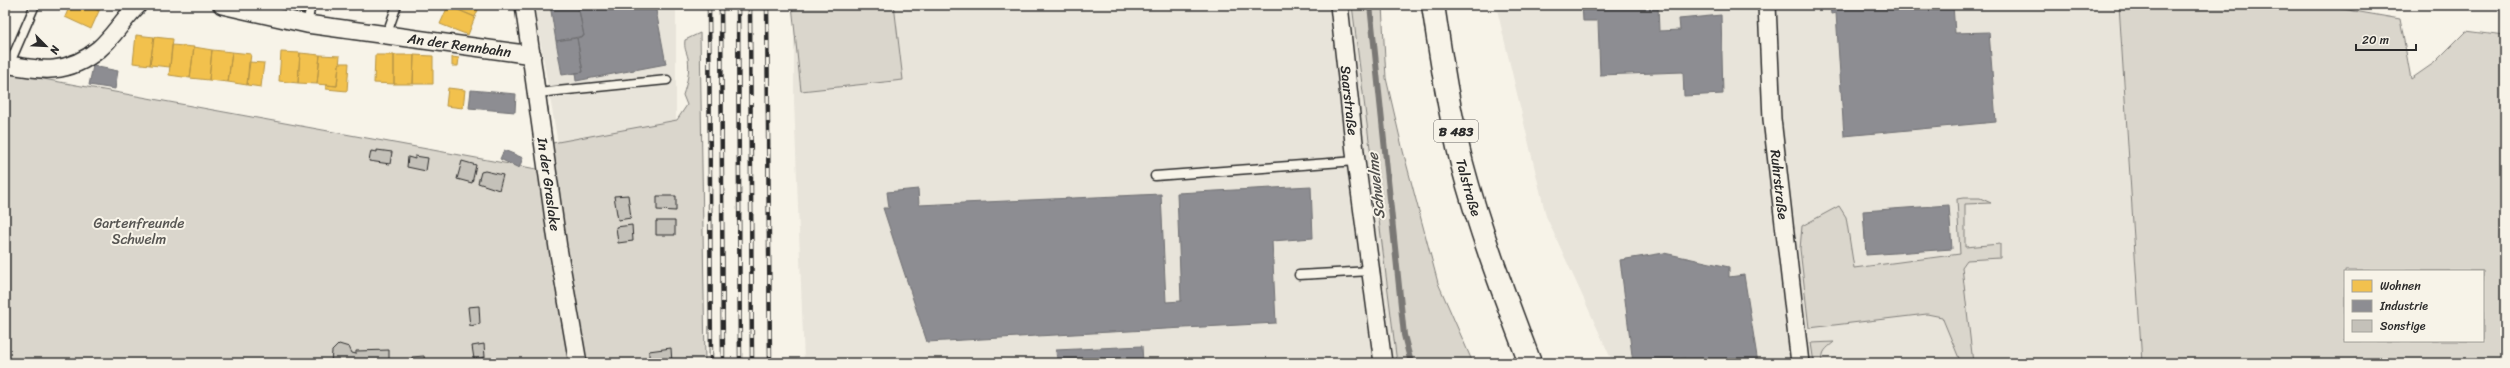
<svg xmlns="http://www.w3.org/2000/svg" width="2510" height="368" viewBox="0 0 2510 368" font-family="Sriracha,sans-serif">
<rect width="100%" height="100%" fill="#f7f3e8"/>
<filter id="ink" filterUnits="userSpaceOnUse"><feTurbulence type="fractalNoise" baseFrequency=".025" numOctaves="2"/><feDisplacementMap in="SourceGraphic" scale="8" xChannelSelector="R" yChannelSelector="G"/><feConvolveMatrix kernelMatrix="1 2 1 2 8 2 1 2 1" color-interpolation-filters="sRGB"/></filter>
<g filter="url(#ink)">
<!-- built -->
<path fill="#e8e4da" d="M534,5H676V122L558,144Z
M794,5H1352L1397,363H804L794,101Z
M1496,5H2119L2142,363H1613L1546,216Z"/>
<!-- green -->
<path fill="#dad6cc" stroke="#82807c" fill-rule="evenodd" d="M792,5H894L903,80L801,91Z
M1352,5H1382L1386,78L1403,151L1438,283L1473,363H1397Z
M2119,5H2320L2400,19L2411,79L2434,63L2466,31L2505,36V363H2142ZM2345,271H2483V341H2345Z
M700,33L705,363H5V72L553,172L547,144L677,120L687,105L683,95C687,83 690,71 688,58C686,50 684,49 685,40Z
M1963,198H1980L1991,203L1965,204V247L2000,244V258L1967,260L1962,267L1973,363H1961L1942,317L1927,314L1809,328L1800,249L1802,226L1839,206L1846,217L1854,268L1960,254L1957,199Z
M1834,342C1826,349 1821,351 1823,363H1814L1811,343Z"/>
<!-- homes -->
<path fill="#f2c14e" stroke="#b69444" d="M5,5H12L5,20Z
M70,5H87L99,11L91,29L65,17Z
M87,5H102L99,11Z
M448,5H480L475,17Z
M448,6L475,17L468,35L440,24Z
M136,35L154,37L150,65L133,63Z
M154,37L173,39L170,67L150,65Z
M172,45L194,47L190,78L169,75Z
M194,47L212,50L209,80L190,78Z
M212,50L232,52L228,82L209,80Z
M232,52L251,54L247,85L228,82Z
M281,52L300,53L298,83L279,81Z
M300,53L320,55L317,84L298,83Z
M320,55L340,56L337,86L317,84Z
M375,55H394V84L374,83Z
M394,55H414L413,84H394Z
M414,55L433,56V84H413Z
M452,57L459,58L458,66H452Z
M249,62L264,63L261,87L247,85Z
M339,63H349L347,91L326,89V85L337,86Z
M448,88L465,90L463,108L446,106Z"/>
<!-- industry -->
<path fill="#8d8d92" stroke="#707073" d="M269,5H293L291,15L268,10Z
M550,5H578L584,36L556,41Z
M578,5H655L666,64L576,81L575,73L583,72L577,38L584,36Z
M1582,5H1658L1659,31L1680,30L1679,19L1721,15L1723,94L1684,96L1683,72L1600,75L1598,21H1583Z
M1830,5H1953L1955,33L1989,32L1996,122L1844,136L1836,13L1831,14Z
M577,38L583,72L562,75L556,41Z
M93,66L118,71L115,89L89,85Z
M471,90L516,94L515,112L469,108Z
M504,150L523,158L519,168L500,159Z
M1311,186L1313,238L1272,241L1276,323L927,342L883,208H889L887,192L918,189L919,205L1161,194L1166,302L1181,301L1177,193Z
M1949,205L1952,249L1866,255L1863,211Z
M1664,253L1729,267V277L1744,275L1758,363H1686L1685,358L1652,363H1633L1620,260Z
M1142,346L1143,363H1057L1056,350Z"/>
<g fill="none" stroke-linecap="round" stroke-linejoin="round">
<!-- stream -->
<path stroke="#7a7874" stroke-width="6" d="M1370,5L1404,335L1411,363"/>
</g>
<!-- building -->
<path fill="#c4c1b9" stroke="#2b2b2b" d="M377,150L392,152L390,164L369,161L371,151L377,152Z
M415,156L428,158L426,171L407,167L408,157L415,159Z
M462,161L476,165L472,183L457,179Z
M485,171L503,175L499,190L478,183L481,172Z
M628,195L631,218L618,220L614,196Z
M657,196H676V211L657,210Z
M656,221H675V235H656Z
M632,225L633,241L618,243L616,227Z
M479,306L480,324L470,326L468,307Z
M339,344L349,347L352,353L356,354V351L389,350V363H331L332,351Z
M484,344L485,357L474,359L472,346Z
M671,348L672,363H649V351Z
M424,356L425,363H412V357Z"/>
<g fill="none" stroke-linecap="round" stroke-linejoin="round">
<defs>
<path id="lane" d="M307,24L311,5
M386,36L397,5
M9,65L35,5
M537,93L667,80
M1155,176L1356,161
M1299,275L1371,271"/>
<g id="street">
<path id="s1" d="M222,5L307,24L532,55"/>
<path id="s2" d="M524,5L558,248L578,363"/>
<path id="s3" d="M1339,5L1356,161L1383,363"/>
<path id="s4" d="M1767,5L1772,119L1800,363"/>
<path d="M5,64C41,71 68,75 99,49C114,36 124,18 138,5"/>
</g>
<g id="primary">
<path id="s5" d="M1433,5C1441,58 1449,112 1462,164C1480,232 1505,297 1530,363"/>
</g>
</defs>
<!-- lane casing -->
<use href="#lane" stroke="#2b2b2b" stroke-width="11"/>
<!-- street casing -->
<use href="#street" stroke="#2b2b2b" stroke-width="20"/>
<!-- primary casing -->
<use href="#primary" stroke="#2b2b2b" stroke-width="25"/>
<!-- lane -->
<use href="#lane" stroke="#f7f3e8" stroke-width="8"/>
<!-- street -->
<use href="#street" stroke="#f7f3e8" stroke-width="17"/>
<!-- primary -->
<use href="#primary" stroke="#f7f3e8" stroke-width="22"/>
<defs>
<path id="rail" d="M709,5L711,363
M721,5L723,363
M738,5L740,363
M750,5L752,363
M767,5L770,363"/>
</defs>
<!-- rail casing -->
<use href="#rail" stroke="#2b2b2b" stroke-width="4.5"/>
<!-- rail -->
<use href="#rail" stroke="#f7f3e8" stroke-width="3" stroke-dasharray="9" stroke-linecap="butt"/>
</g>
</g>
<g text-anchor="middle" stroke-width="4" stroke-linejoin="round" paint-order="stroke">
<!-- shield labels -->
<rect fill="#f7f3e8" stroke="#686764" stroke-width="1" x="1434" y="120" width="44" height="22" rx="3"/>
<g font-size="13" font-weight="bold" fill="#2b2b2b">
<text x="1456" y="136">B 483</text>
</g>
<!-- street labels -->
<g font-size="14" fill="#2b2b2b" stroke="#f7f3e8">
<text dy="5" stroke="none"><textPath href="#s1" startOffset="241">An der Rennbahn</textPath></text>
<text dy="5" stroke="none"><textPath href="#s3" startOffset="96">Saarstraße</textPath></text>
<text dy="5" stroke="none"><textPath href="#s2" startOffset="181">In der Graslake</textPath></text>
<text dy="5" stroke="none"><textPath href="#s4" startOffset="180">Ruhrstraße</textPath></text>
<text dy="5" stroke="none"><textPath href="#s5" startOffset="186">Talstraße</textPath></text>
</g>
<!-- park labels -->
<g font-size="14" fill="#575653" stroke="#f7f3e8">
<text x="139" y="228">Gartenfreunde<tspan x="139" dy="16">Schwelm</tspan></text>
</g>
<!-- water labels -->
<g font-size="15" font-style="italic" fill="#53524f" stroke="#f7f3e8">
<text transform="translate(1376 186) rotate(-96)" y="5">Schwelme</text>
</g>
</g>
<!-- margin -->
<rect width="2510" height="368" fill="none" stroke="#f7f3e8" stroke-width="20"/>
<rect x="10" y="10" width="2490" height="348" fill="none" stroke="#2b2b2b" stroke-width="1.5" filter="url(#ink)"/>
<!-- legend -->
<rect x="2344" y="270" width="140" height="72" fill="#f7f3e8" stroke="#a5a39c"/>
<rect x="2352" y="280" width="20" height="12" fill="#f2c14e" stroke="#a5a39c"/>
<text x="2380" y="290" font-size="12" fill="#2b2b2b">Wohnen</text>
<rect x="2352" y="300" width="20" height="12" fill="#8d8d92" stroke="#a5a39c"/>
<text x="2380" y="310" font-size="12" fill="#2b2b2b">Industrie</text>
<rect x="2352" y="320" width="20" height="12" fill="#c4c1b9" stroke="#a5a39c"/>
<text x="2380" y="330" font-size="12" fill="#2b2b2b">Sonstige</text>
<!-- north arrow -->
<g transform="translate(46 46) rotate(114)" stroke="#f7f3e8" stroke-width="3" paint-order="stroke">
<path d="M0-3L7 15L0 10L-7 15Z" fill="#2b2b2b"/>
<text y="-6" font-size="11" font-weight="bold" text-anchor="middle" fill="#2b2b2b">N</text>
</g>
<!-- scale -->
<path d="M2356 44v6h60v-6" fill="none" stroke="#2b2b2b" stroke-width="2"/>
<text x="2362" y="44" font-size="12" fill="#2b2b2b" stroke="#f7f3e8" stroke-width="3" paint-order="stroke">20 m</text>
</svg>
